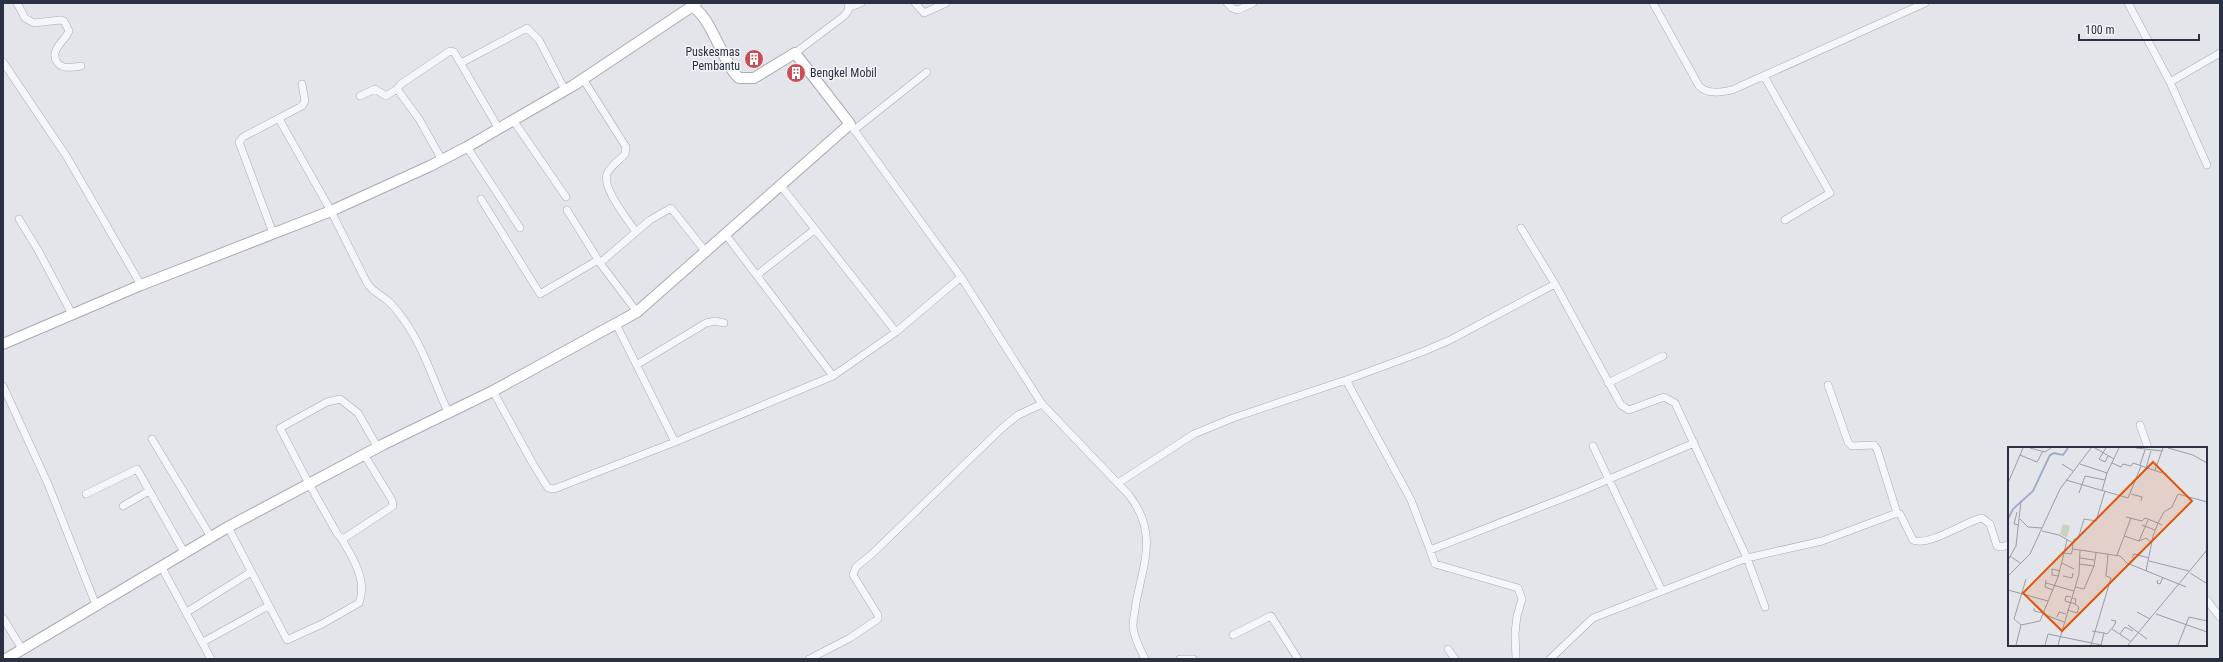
<svg xmlns="http://www.w3.org/2000/svg" width="2223" height="662" viewBox="0 0 2223 662" font-family="'Roboto Condensed',sans-serif">
<rect width="100%" height="100%" fill="#e3e5ea"/>
<g fill="none" stroke-linecap="round" stroke-linejoin="round">
<defs>
<path id="street" d="M17,3L25,18L34,23L60,20L64,21L69,31C65,41 49,50 57,62C62,70 73,67 81,66
M915,3L924,13L946,3
M1227,3L1232,8L1238,10L1253,3
M1653,3L1699,86C1708,95 1722,92 1732,90L1925,3
M2128,3L2170,82L2207,165
M691,7L698,3
M850,7L861,3
M795,53L844,16L848,11L849,3
M3,62L67,157L141,285
M461,63L527,28L539,40L565,90
M1764,76L1830,193L1785,220
M583,79L626,147L625,154C620,160 609,167 607,174C602,188 628,220 636,232
M2170,82L2220,53
M360,96L375,89L386,96L397,89
M279,119L331,211L367,283C373,292 381,295 388,301C394,306 399,313 404,320C424,348 434,383 449,414
M513,120L566,197
M850,124L961,277L1042,404L1129,495C1158,533 1144,561 1136,603C1135,611 1133,619 1133,627C1134,638 1140,649 1145,659
M854,130L927,72
M467,147L520,228
M442,160L419,119L397,89L401,84L450,51L454,52L499,129
M781,186L896,332
M481,199L540,294L598,260
M567,210L600,263L637,312
M19,219L38,250L72,314
M1521,228L1555,284L1621,405L1629,410L1664,397L1675,403L1747,558L1822,541L1897,513
M273,233L239,142L243,137L302,106L305,101L302,84
M726,235L833,376
M600,263L650,220L671,208L705,251
M757,275L814,230
M616,324L675,442
M638,364L706,323L715,321L724,323
M1346,380L1411,500L1430,550L1579,492L1694,443
M1608,383L1663,356
M1828,385L1848,442L1852,446L1874,445L1877,449L1897,513L1900,514L1913,540C1929,547 1966,521 1982,518L1990,524L1997,546L2001,547L2009,545
M3,386L48,484L96,605
M493,391L533,464L548,488L554,489L675,442L833,376L896,332L961,277
M2140,425L2148,448
M152,439L211,537
M1593,446L1662,591
M365,456L392,500L393,506L343,539L338,535L309,484L280,428L327,402L340,399L358,413L378,448
M1118,483L1194,434L1233,418L1346,380L1422,352L1450,340L1555,284
M86,494L137,469L184,552
M123,506L149,491
M228,527L287,640L322,624L359,603C368,581 352,556 341,538
M1430,550L1435,564L1518,588L1522,599L1517,616L1515,633L1516,659
M161,566L211,659
M2206,599L2220,617
M187,612L251,572
M3,618L22,649
M1233,635L1271,616L1298,659
M203,642L268,606
M1448,649L1455,659
M809,659L850,638L878,619V615L853,575L856,567L872,554L1001,429L1018,415L1042,404
M1180,659H1193
M1550,659L1593,618L1747,558L1765,607"/>
<path id="secondary" d="M3,344L141,285L331,211L430,166L467,147L574,85L691,7C709,11 723,64 739,78H754L795,53L850,124L637,312L493,391L384,444L228,527L6,659"/>
</defs>
<!-- street casing -->
<use href="#street" stroke="#a8abb4" stroke-width="8"/>
<!-- secondary casing -->
<use href="#secondary" stroke="#a8abb4" stroke-width="12"/>
<!-- street -->
<use href="#street" stroke="#f5f6f9" stroke-width="7"/>
<!-- secondary -->
<use href="#secondary" stroke="#fff" stroke-width="10"/>
</g>
<!-- icons -->
<defs>
<symbol id="building-disc" viewBox="-11 -11 22 22"><circle r="9.5" fill="#c94e55" stroke="#f2f4f8"/><path d="M-4-6H4V6H1V3H-1V6H-4ZM-2.5-4.3h1.7v1.8h-1.7ZM.8-4.3h1.7v1.8H.8ZM-2.5-1h1.7V.8h-1.7ZM.8-1h1.7V.8H.8Z" fill="#fff"/></symbol>
</defs>
<g fill-rule="evenodd">
<use href="#building-disc" x="743" y="48" width="22" height="22"/>
<use href="#building-disc" x="785" y="62" width="22" height="22"/>
</g>
<g text-anchor="middle" stroke-width="3" stroke-linejoin="round" paint-order="stroke">
<!-- poi labels -->
<g font-size="12" fill="#2b3142" stroke="#f2f4f8" text-anchor="end">
<text x="740" y="56">Puskesmas<tspan x="740" dy="14">Pembantu</tspan></text>
<text x="810" y="77" text-anchor="start">Bengkel Mobil</text>
</g>
</g>
<!-- overview -->
<g transform="translate(2008 447)">
<rect width="199" height="199" fill="#e3e5ea"/>
<path d="M55,77L62,79L59,91L52,87Z" fill="#c7d4c4"/>
<path fill="none" stroke="#9fafc8" stroke-width="2" d="M0,72L5,62L25,44L42,8L46,6L55,8L60,1"/>
<path fill="none" stroke="#999da7" stroke-width="1" d="M22,1L37,5L43,1M87,1L106,12M98,1L91,12L97,15L100,9M128,1L154,4M160,1L185,8L199,16M12,8L29,15L35,4M104,16L113,20L115,17L123,19L125,16L154,26M54,17L65,24M72,17L99,26M132,18L137,3M138,21L143,4M147,23L155,1M58,33L120,51L133,19M0,36L15,1M94,44L99,26L111,1M71,46L77,29L97,33M123,47L134,50L133,54M9,65L6,77L11,78M118,70L134,74L137,71L150,76L156,65L164,60L170,47L199,55M12,72L20,80L34,81M134,78L147,83M116,89L131,94L140,73M131,94L138,91L144,96M65,96L66,92H70L76,72L88,74L97,44M65,102L112,109L119,116L178,140M56,106L59,93M109,108L123,71M2,109L12,116M72,111L86,113M124,111L126,107L141,111M0,113L8,99L13,54M141,114L181,124M54,116L66,122M71,117L86,119M138,124L145,89L150,76L154,78M182,126L198,136M0,129L22,107L52,42L83,1M50,129L44,128V122L52,124M55,129L64,131L65,126M38,133L37,140L45,143M150,133L149,136L152,137L155,130M38,136L66,144M67,140L76,142L86,119L88,106M0,143L40,154M63,150L58,149L57,154L67,157L68,152L64,151M26,161V164L35,166M59,163L69,166L71,160L67,157M129,165L142,172M35,167L56,175M148,167L199,185M49,170L51,165L58,167M13,178L6,172L18,132M120,178L139,192M104,182L122,194M96,186L99,187L106,179L108,174L103,173M112,187L117,180L125,184M8,198L13,178L32,174L50,130L56,106L63,107L64,105L65,96L51,88L34,84M37,198L40,187L93,198L96,186L84,184M50,198L71,127L72,103M83,198L103,131L98,129L100,108M120,198L199,103M170,198L181,170L199,174"/>
<path fill="#df570f" fill-opacity="0.15" stroke="#df570f" stroke-width="2" d="M145,15L184,54L54,184L15,146Z"/>
<rect width="199" height="199" fill="none" stroke="#2b3142" stroke-width="2"/>
</g>
<!-- border -->
<rect width="2223" height="662" fill="none" stroke="#2b3142" stroke-width="8"/>
<!-- scale -->
<path d="M2079 34v6h120v-6" fill="none" stroke="#2b3142" stroke-width="2"/>
<text x="2085" y="34" font-size="12" fill="#2b3142" stroke="#f2f4f8" stroke-width="3" paint-order="stroke">100 m</text>
</svg>
